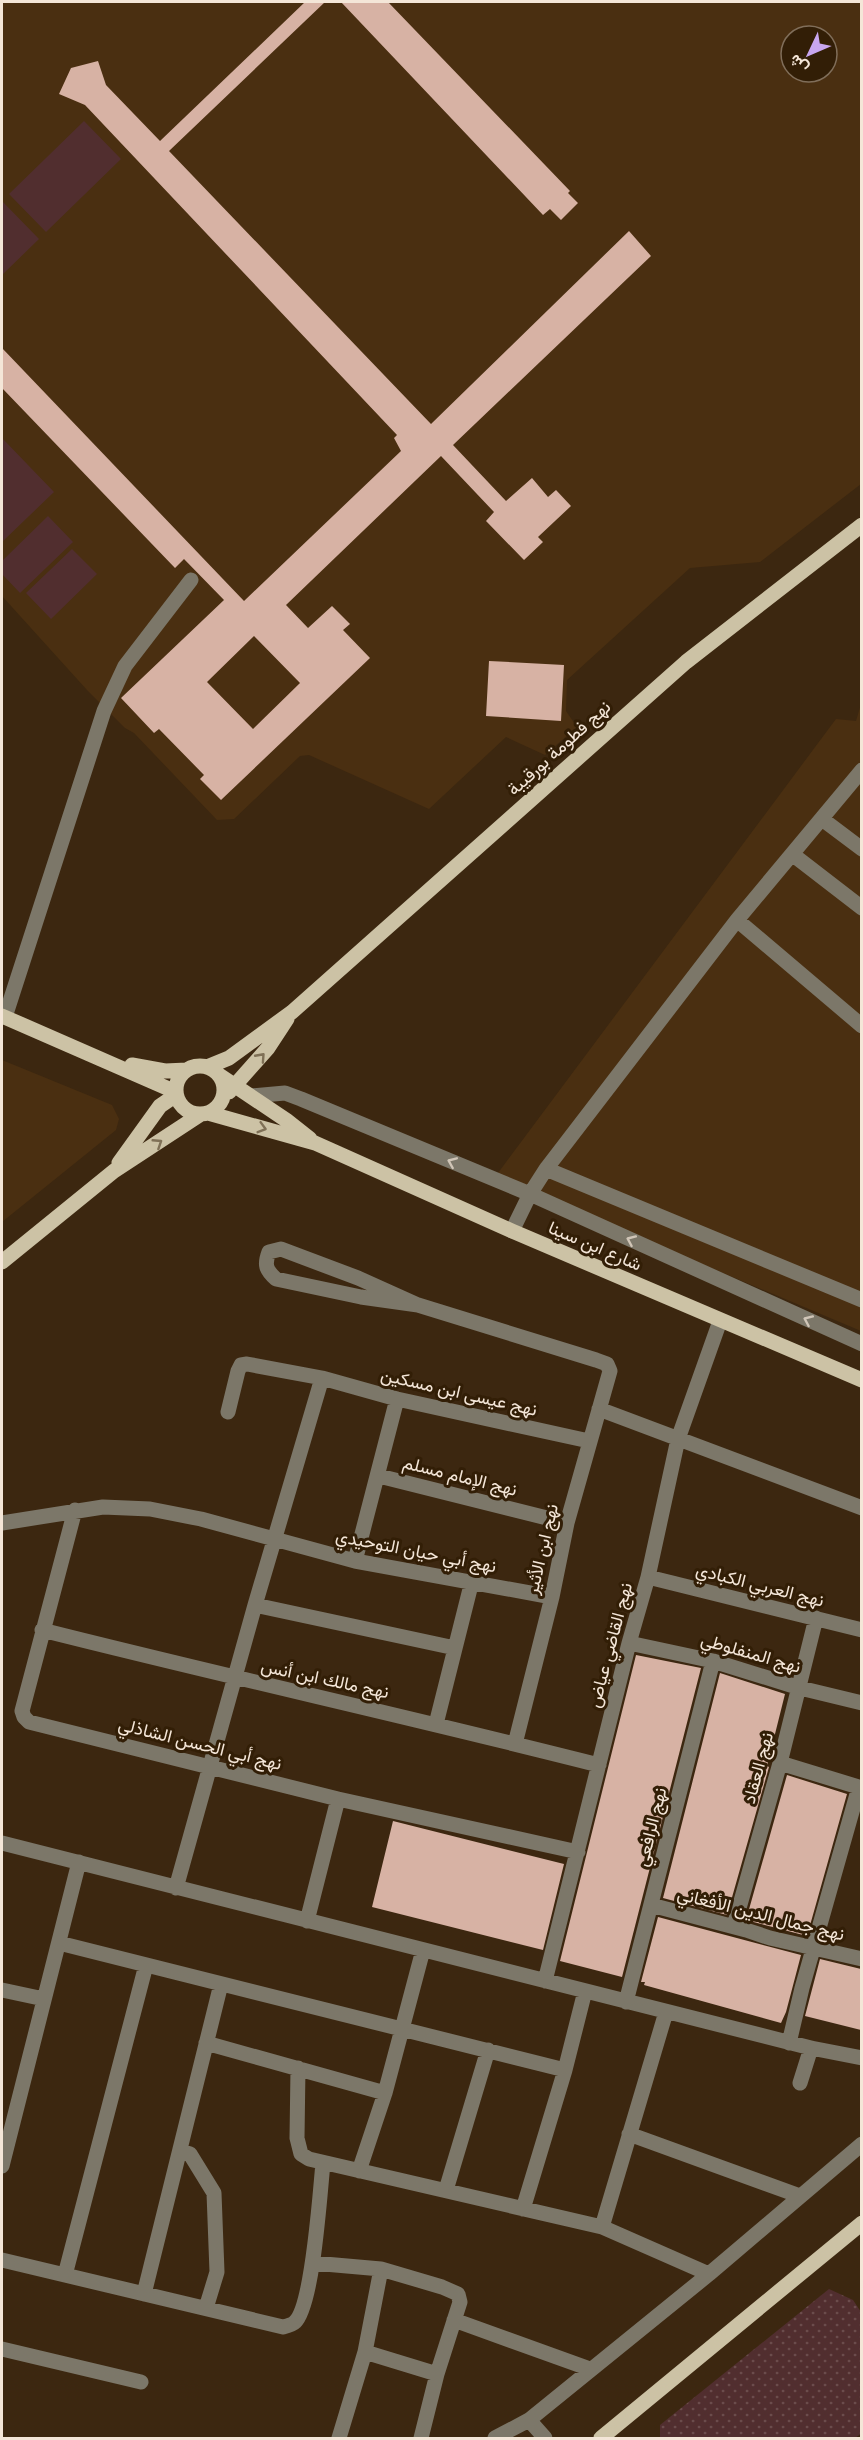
<svg xmlns="http://www.w3.org/2000/svg" width="863" height="2440" viewBox="0 0 863 2440" font-family="Lato,Vazirmatn,sans-serif">
<defs>
<pattern id="garden-dots" width="8" height="8" patternUnits="userSpaceOnUse" patternTransform="scale(1.5)"><rect width="8" height="8" fill="#512e2f"/><path d="M2 2h.1M6 6h.1" fill="none" stroke="#6b4c4c" stroke-width="1.8" stroke-linecap="round"/></pattern>
</defs>
<rect width="100%" height="100%" fill="#3c2710"/>
<!-- built -->
<path fill="#4a2f11" fill-rule="evenodd" d="M2,2H861V484L760,562L690,568L567,680L566,711L577,727L545,755L506,737L429,809L309,755L300,756L234,819L217,820L134,733L125,728L87,690L2,596ZM791,36H827V72H791Z
M861,704V1331L495,1177L836,719L856,721Z
M2,1060L112,1105L119,1119L116,1130L2,1222Z"/>
<!-- garden -->
<path fill="url(#garden-dots)" d="M829,2289L853,2300L861,2312L862,2433L855,2438H660V2425Z"/>
<!-- pitch -->
<path fill="#512e2f" d="M84,121L121,159L46,232L9,194Z
M2,201L39,239L2,275Z
M2,438L54,492L2,542Z
M48,516L73,542L20,593L2,574V561Z
M72,549L97,574L51,619L26,593Z"/>
<!-- building -->
<path fill="#d7b2a4" fill-rule="evenodd" d="M305,2H325L169,151L431,424L629,231L651,256L453,445L506,501L532,478L548,497L556,490L571,506L538,537L543,542L524,560L486,521L494,512L441,456L286,605L308,628L332,606L350,624L343,630L370,658L221,800L200,779L204,775L159,729L154,733L121,698L224,600L184,559L175,568L2,388V348L244,601L401,451L394,438L397,435L85,105L59,94L71,68L98,61L106,85L160,141ZM254,636L300,683L253,729L207,682Z
M341,2H388L570,191L568,193L578,203L561,220L550,209L543,215Z
M489,661L564,665L561,721L486,716Z
M636,1655L701,1668L622,1977L560,1961Z
M720,1673L785,1694L767,1766L769,1767L727,1915L663,1898Z
M787,1775L847,1794L807,1936L746,1920Z
M393,1821L564,1864L543,1950L372,1907Z
M658,1917L801,1955L786,2012L781,2023L644,1985L645,1982H641Z
M820,1959L861,1969V2030L805,2016Z"/>
<g fill="none" stroke-linecap="round" stroke-linejoin="round">
<!-- minor -->
<path stroke="#7c7769" stroke-width="15" d="M822,819L862,849
M792,854L862,908
M737,920L862,1026
M5,1017L104,711L125,666L191,580
M251,1096L285,1093L301,1099L530,1194L862,1344
M546,1169L862,1300
M512,1231L530,1194L546,1169L737,920L862,770
M418,1305L358,1278L281,1249L269,1252C264,1265 266,1270 276,1279L361,1297L418,1305L596,1360L607,1364L610,1371L567,1523L552,1597L515,1744
M599,1409L862,1508
M228,1412L238,1371L241,1365L247,1364L322,1378L397,1399L589,1441
M379,1476L567,1523
M75,1510L22,1711L24,1717L29,1722L338,1799L578,1852
M2,1523L103,1507L150,1509L201,1519L355,1561L552,1597
M355,1561L397,1399
M648,1577L862,1630
M255,1605L455,1648
M42,1630C228,1677 414,1718 599,1765
M629,1643L713,1661L800,1688L862,1703
M436,1724L472,1581
M780,1763L862,1788
M2,1843L811,2048L862,2058
M176,1888L255,1605L322,1378
M651,1905L746,1930L770,1938L862,1959
M307,1921L338,1799
M734,1926L780,1763L816,1618
M59,1943L565,2070
M545,1981L629,1643L648,1577L678,1439L720,1321
M2,1990L44,1999
M626,2002L713,1661
M206,2043L385,2093
M789,2043L802,1988L859,1787
M298,2068L297,2138L301,2154L309,2159L602,2227L709,2274
M800,2083L811,2048
M629,2134L800,2196
M180,2151L190,2154L214,2193L217,2272L206,2308
M2,2166L79,1862
M359,2171L385,2093L423,1950
M446,2190L488,2050
M523,2209L565,2070L585,1991
M602,2227L666,2012
M2,2260L283,2327C287,2326 292,2325 295,2322C313,2305 320,2192 323,2163
M313,2263L381,2269L442,2287L458,2294L460,2302L437,2374L365,2352
M65,2275L146,1965
M144,2294L221,1984
M454,2320L590,2369
M2,2349L141,2382
M529,2420L545,2438
M339,2438L365,2352L381,2269
M421,2438L437,2374
M495,2438L529,2420L709,2274L862,2144"/>
<!-- major -->
<path stroke="#ccc2a5" stroke-width="15" d="M2,1016L176,1092
M132,1065L165,1071L187,1070
M176 1090a24 24 0 1 1 48 0a24 24 0 1 1-48 0Z
M207,1067L229,1058L292,1012L686,662L862,525
M219,1075L286,1120L310,1139
M229,1092L268,1048L287,1019
M208,1113L315,1143L512,1231L862,1380
M119,1163L160,1106L176,1095
M2,1262L114,1171L201,1114
M601,2438L862,2223"/>
</g>
<!-- one-way arrows -->
<defs><path id="oneway-chevron" d="M-2-3.5L2.5 0L-2 3.5" fill="none" stroke-width="1.6" stroke-linecap="round" stroke-linejoin="round" transform="scale(1.5)"/></defs>
<g stroke="#7f7056">
<use href="#oneway-chevron" transform="translate(261 1057) rotate(-48)"/>
<use href="#oneway-chevron" transform="translate(262 1128) rotate(16)"/>
<use href="#oneway-chevron" transform="translate(158 1143) rotate(-33)"/>
</g>
<g stroke="#d0c5b7">
<use href="#oneway-chevron" transform="translate(452 1162) rotate(-157)"/>
<use href="#oneway-chevron" transform="translate(631 1240) rotate(-156)"/>
<use href="#oneway-chevron" transform="translate(808 1320) rotate(-156)"/>
</g>
<g text-anchor="middle" stroke-width="6" stroke-linejoin="round" paint-order="stroke">
<!-- street labels -->
<g font-size="18" fill="#f4e6d8" stroke="#321e06">
<text transform="translate(559 748) rotate(-42)" y="6">نهج فطومة بورقيبة</text>
<text transform="translate(595 1246) rotate(23)" y="6">شارع ابن سينا</text>
<text transform="translate(459 1392) rotate(13)" y="6">نهج عيسى ابن مسكين</text>
<text transform="translate(460 1476) rotate(14)" y="6">نهج الإمام مسلم</text>
<text transform="translate(542 1549) rotate(-77)" y="6">نهج ابن الأثير</text>
<text transform="translate(416 1551) rotate(11)" y="6">نهج أبي حيان التوحيدي</text>
<text transform="translate(760 1585) rotate(14)" y="6">نهج العربي الكبادي</text>
<text transform="translate(610 1645) rotate(-75)" y="6">نهج القاضي عياض</text>
<text transform="translate(751 1653) rotate(16)" y="6">نهج المنفلوطي</text>
<text transform="translate(325 1679) rotate(12)" y="6">نهج مالك ابن أنس</text>
<text transform="translate(200 1744) rotate(14)" y="6">نهج أبي الحسن الشاذلي</text>
<text transform="translate(758 1768) rotate(-75)" y="6">نهج العقاد</text>
<text transform="translate(651 1827) rotate(-76)" y="6">نهج الرافعي</text>
<text transform="translate(761 1914) rotate(14)" y="6">نهج جمال الدين الأفغاني</text>
</g>
</g>
<!-- border -->
<rect width="863" height="2440" fill="none" stroke="#f4e6d8" stroke-width="6"/>
<!-- north arrow -->
<g transform="translate(809 54) rotate(226)"><circle r="28" fill="#321e06" stroke="#806e5a" stroke-width="1.5"/>
<path d="M0-4.5L10 22L0 15L-10 22Z" fill="#c8a6ef"/>
<text y="-9" font-size="16" font-weight="bold" text-anchor="middle" fill="#f4e6d8">ش</text>
</g>
</svg>
